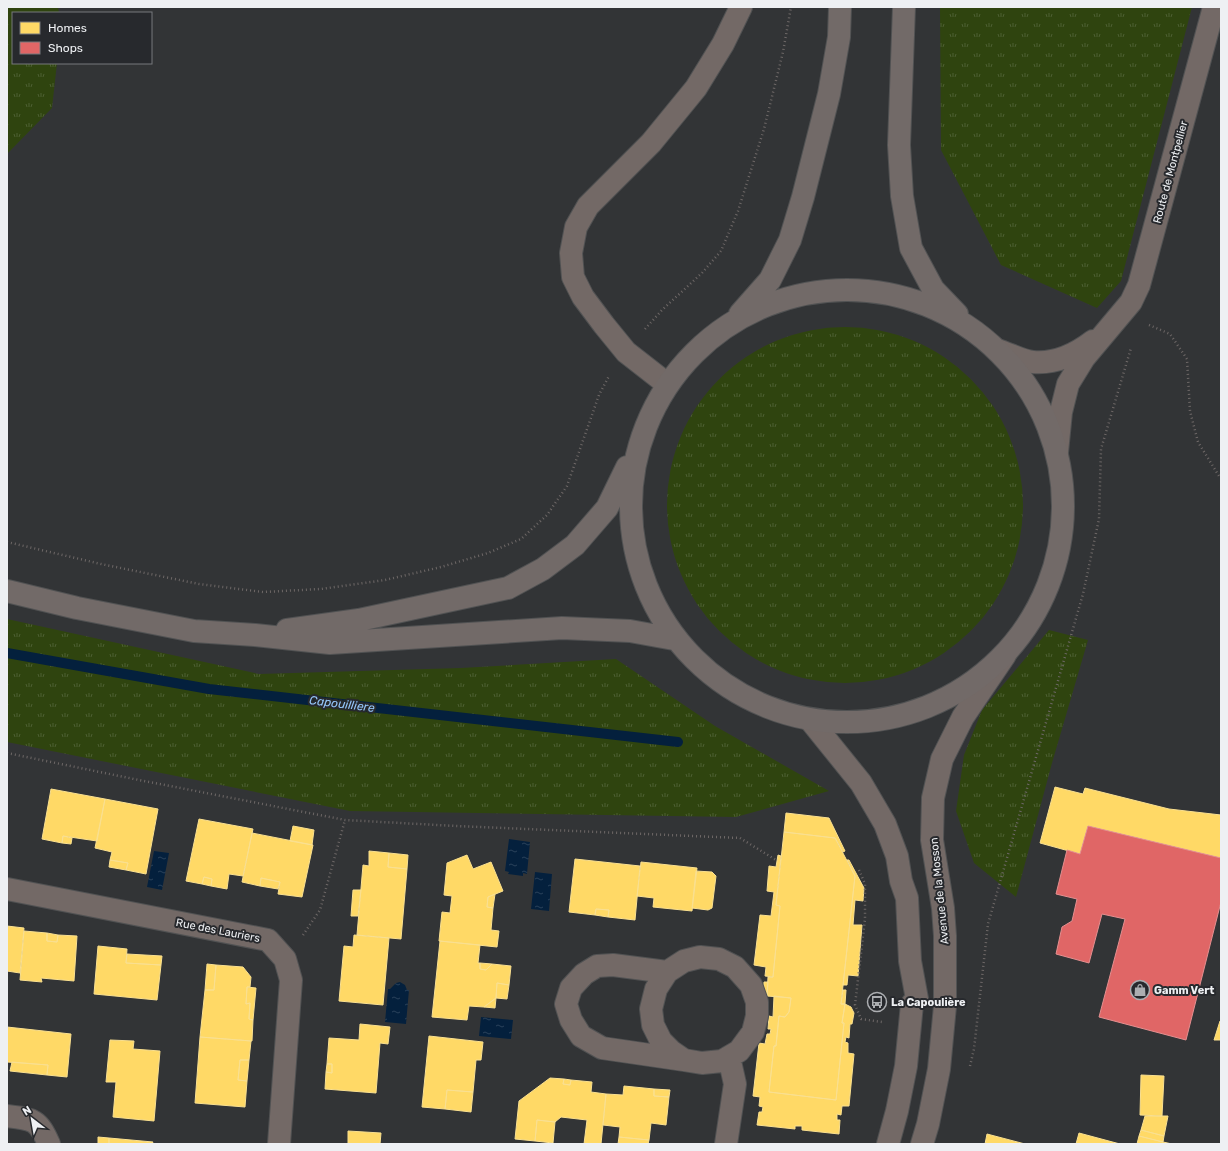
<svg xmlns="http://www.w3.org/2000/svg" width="1228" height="1151" viewBox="0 0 1228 1151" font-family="Rubik,sans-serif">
<defs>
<pattern id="grass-tufts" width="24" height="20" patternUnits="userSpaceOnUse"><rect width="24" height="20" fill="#2f440f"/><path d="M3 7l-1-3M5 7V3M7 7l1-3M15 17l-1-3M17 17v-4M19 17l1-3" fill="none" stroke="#4d5f32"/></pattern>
<pattern id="water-ripples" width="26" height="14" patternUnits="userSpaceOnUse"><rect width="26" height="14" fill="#04203d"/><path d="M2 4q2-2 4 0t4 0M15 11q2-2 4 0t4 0" fill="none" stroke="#29415a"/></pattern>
</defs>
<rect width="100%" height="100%" fill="#323436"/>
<!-- grass -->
<path fill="url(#grass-tufts)" d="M7,7H58L59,13H13V63H57L52,108L7,154Z
M940,7H1192L1121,281L1097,308L1001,265L941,150Z
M667 505a178 178 0 1 1 356 0a178 178 0 1 1-356 0Z
M7,619L259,674L461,668L616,659L715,726L829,791L736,817L350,811L7,742Z
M1049,630L1088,640L1052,763L1016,897L974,863L956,811L964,755L982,710Z"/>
<!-- water -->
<path fill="url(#water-ripples)" d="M509,839L530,842L527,874L523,873V876L508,874L509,872L505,871Z
M154,851L169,853L162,890L147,887Z
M535,872L552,874L549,911L531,909Z
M400,982L405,985L407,990H409L406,1024L385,1022L388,989H390L396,983Z
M481,1017L513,1020L511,1039L479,1036Z"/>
<!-- homes -->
<path fill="#ffd966" stroke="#fae090" d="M1055,787L1083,794L1085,788L1169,809L1221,815V858L1088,826L1080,854L1040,843Z
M51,789L105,799L97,841L63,836L62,843L42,839Z
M105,799L158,809L146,874L126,870L128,863L110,860L112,852L95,848Z
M786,813L829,818L845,851L843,852L835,838L784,832Z
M199,819L253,829L243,876L229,874L227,889L211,886L212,879L204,877L202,884L186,881Z
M293,826L314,830L312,845L290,841Z
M784,832L835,838L855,876L841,1004H845L842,1023H844L836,1100L769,1092L774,1046H776L779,1016L785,1017L789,1012L791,998L767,996L768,977H773L780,906L776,905Z
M252,833L313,845L302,897L278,894L280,882L261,878L260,886L242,882Z
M63,836L72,838L71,844L62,843Z
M369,851L389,853L388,867L407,869L401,939L357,935L363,865L369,866Z
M389,853L408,855L407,869L388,867Z
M467,855L473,869L491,862L503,891L488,897L487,907L493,908L491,930L499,931L497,947L439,941L442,912L450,913L452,896L444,895L447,863Z
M778,855L781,856L776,905L780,906L773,977L765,976L766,967L754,965L760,915L771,916L774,892L767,891L769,866L776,867Z
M575,859L640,866L635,920L608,917L609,910L596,909L595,915L569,912Z
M110,860L128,863L126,870L109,867Z
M847,860H849L864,888L863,901L855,900L853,925H862L858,976L848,975L847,985H843L855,876Z
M641,862L697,868L692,911L653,907L654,898L637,896Z
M696,871L712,872L716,876L712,908L708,910L692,908Z
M204,877L212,879L211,886L202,884Z
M261,878L280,882L278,889L260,886Z
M353,890H361L358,916H351Z
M495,894L493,908L487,907L488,897Z
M596,909L609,910L608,917L595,915Z
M7,926L24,928L20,973L7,971Z
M24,931L47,933V941L57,942L58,935L77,936L74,981L41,978L42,982L20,980Z
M47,933L58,935L57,942L47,941Z
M354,935L389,938L383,1005L339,1001L344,946L353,947Z
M440,941L480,945L478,963H480V969L486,970L492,964L511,966L509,985L497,983L496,998L484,1007L469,1006L467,1020L432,1017Z
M98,946L127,949L126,963L161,965L157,1000L94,994Z
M127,954L162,956L161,965L126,963Z
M480,963L492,964L486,970L480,969Z
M207,964L216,965L214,990H205Z
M216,965L243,967L251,977L250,987H247L246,1004L250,1003L249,1019L253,1020L252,1041L200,1037L205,990H214Z
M764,982H768L767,996L763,995Z
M497,983L509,985L507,999L496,998Z
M247,987L256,988L253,1020L249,1019L250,1003L246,1004Z
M843,990H846L845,1004H841Z
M774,996L791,998L789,1012L785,1017L779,1016L776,1046H774L769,1092L836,1100L844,1023H842L845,1004L851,1007L854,1013L852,1024H850L849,1038L846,1037L845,1042L848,1043V1053L854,1054L849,1106H842L841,1115L837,1114V1120H840L839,1134L802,1130V1126H795V1129L757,1125L759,1112H762L763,1107L759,1106L760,1097L753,1096L759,1043L765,1044L767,1034H770L771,1029H768L769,1016L773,1017Z
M496,998L495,1008L484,1007Z
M1220,1021H1221V1040H1214Z
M360,1024L390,1027L388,1044L380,1043L376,1093L325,1089L326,1072L332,1073V1064H327L329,1038L359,1040Z
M7,1027L71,1034L67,1077L47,1075L48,1065L7,1062Z
M429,1036L483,1042L481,1060H476L473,1092L447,1090L445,1109L422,1107Z
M200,1037L251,1041L249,1060H240L238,1080L247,1081L245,1107L195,1103Z
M110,1040L134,1041L133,1049L160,1051L154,1121L113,1117L116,1082H106Z
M240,1060H249L247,1081L238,1080Z
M12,1062L48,1065L47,1075L10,1071Z
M327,1064H332V1073L326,1072Z
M1141,1075L1164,1076L1162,1116L1140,1115Z
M550,1078L564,1079L563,1084L570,1085L571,1080L592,1082L591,1092L606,1094L601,1144H584L587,1120L561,1117L555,1122L537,1120L535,1141L515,1139L519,1101Z
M564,1079L571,1080L570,1085L563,1084Z
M624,1086L654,1089V1096L669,1097L666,1125L651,1123L649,1140L619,1137L620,1127L603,1125L606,1094L623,1095Z
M654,1089L670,1090L669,1097L654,1096Z
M447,1090L473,1092L471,1112L445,1109Z
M1145,1116H1168L1164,1136L1141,1130Z
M537,1120L555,1122L553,1143L535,1141Z
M1141,1130L1164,1136L1163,1142L1139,1136Z
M348,1131L381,1133L380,1144H348Z
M1079,1133L1120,1144H1076Z
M987,1134L1025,1144H985Z
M1139,1136L1163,1142L1172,1144H1137Z
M98,1137L109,1138V1144H98Z
M619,1137L649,1140L648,1144H618Z
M109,1138L153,1142L152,1144H109Z"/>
<!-- shops -->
<path fill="#e06666" stroke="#e48f90" d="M1088,826L1221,858V902L1186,1040L1099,1017L1125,919L1102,914L1089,963L1056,954L1062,927L1072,921L1077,899L1056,894L1067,850L1080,854Z"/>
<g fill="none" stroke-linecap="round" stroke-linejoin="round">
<!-- stream -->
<path stroke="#04203d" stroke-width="10" d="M7,653L209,689L678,742"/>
<defs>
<path id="minor" d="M997,350C1008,353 1022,361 1033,362C1055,364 1076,354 1093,341
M667,384L626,352L604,325L583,297L573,277L571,253L576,227L588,206L651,143L696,88L723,44L741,7
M1057,452L1061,412L1068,384L1084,358L1131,302L1139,285L1214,7
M811,721L861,783L885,824L897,856L901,881L907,898L910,961L917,999L912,1004L906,1066L897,1111L888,1144
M7,889L268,940L285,959L291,980L279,1144
M667,972L613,965L597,966L584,974L571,988L566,1004L571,1020L581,1036L602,1048L684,1060L702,1063L722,1061L739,1051L753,1032L757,1016V1002L751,985L735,967L719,959L700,957L684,961L667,972L656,989L651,1009L653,1025L661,1041L671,1051L684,1060
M7,1116C33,1119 38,1119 49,1144
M726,1144L735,1084L729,1057
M922,1144L928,1124L939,1069L945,1006V936L943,908L932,840L933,798L942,759L963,717L1005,655"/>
<path id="major" d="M904,7L899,145L902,196L911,248L933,289L957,314
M631 506a216 216 0 1 1 432 0a216 216 0 1 1-432 0Z
M740,314L770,280L790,240L803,197L829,94L839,37L840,7
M7,591L77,608L194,631L255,635L330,643L562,628L630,631L674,639
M287,630L359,620L508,588L543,569L575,545L607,508L627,467"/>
</defs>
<!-- minor casing -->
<use href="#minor" stroke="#515253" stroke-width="24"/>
<!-- major casing -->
<use href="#major" stroke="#515253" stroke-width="24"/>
<!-- path -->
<path stroke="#6e6867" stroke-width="2.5" stroke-dasharray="1 3" stroke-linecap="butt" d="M1149,325L1170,334L1187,359L1190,411L1198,442L1219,476L1221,477
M645,329L662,310L702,273L721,251L738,211L764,129L783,52L791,7
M7,542L101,564L199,584L263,592L321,589L385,580L441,567L488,553L521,539L547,515L567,486L599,395L609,376
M7,753L134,779L345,820L456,826L740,838L776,860
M859,870L865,884V919L855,1005L861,1019L882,1022
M303,935L320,910L345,820
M970,1066L974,1049L988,924L1083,594L1099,519L1101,449L1131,348"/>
<!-- minor -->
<use href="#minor" stroke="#736966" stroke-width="22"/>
<!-- major -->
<use href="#major" stroke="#726a68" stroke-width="22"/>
</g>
<!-- icons -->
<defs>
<symbol id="shop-ring" viewBox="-11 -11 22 22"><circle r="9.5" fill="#27292d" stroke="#acaeb1" stroke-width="1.5"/><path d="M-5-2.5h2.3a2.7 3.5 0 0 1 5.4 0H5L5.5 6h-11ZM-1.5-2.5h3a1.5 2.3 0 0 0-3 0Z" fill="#acaeb1"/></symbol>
<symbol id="bus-ring" viewBox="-11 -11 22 22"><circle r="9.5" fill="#27292d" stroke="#acaeb1" stroke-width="1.5"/><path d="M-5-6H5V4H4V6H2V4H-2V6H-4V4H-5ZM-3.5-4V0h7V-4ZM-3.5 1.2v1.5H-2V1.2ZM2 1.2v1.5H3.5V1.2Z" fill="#acaeb1"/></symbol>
</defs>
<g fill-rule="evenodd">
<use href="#shop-ring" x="1129" y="979" width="22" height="22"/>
<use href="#bus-ring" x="866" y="991" width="22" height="22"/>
</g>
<g text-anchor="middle" stroke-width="4" stroke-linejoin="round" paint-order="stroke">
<!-- street labels -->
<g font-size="11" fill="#eef0f3" stroke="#27292d">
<text transform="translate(1170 172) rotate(-75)" y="4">Route de Montpellier</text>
<text transform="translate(939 891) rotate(-96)" y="4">Avenue de la Mosson</text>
<text transform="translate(218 930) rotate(11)" y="4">Rue des Lauriers</text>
</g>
<!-- poi labels -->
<g font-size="11" font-weight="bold" fill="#eef0f3" stroke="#27292d" text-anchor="start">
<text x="1154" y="994">Gamm Vert</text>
<text x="891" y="1006">La Capoulière</text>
</g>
<!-- water labels -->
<g font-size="12" font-style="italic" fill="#95c6fa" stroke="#27292d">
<text transform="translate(342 704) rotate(7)" y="4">Capouilliere</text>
</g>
</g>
<!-- border -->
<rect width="1228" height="1151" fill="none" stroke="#eef0f3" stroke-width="16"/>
<!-- legend -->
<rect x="12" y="12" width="140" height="52" fill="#27292d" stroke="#77797c"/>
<rect x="20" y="22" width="20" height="12" fill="#ffd966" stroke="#77797c"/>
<text x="48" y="32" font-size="12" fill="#eef0f3">Homes</text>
<rect x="20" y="42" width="20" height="12" fill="#e06666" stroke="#77797c"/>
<text x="48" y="52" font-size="12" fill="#eef0f3">Shops</text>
<!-- north arrow -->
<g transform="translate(32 1119) rotate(329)" stroke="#27292d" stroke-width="3" paint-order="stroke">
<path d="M0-3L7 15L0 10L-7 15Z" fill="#eef0f3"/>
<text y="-6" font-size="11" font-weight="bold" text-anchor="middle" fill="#eef0f3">N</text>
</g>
</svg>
